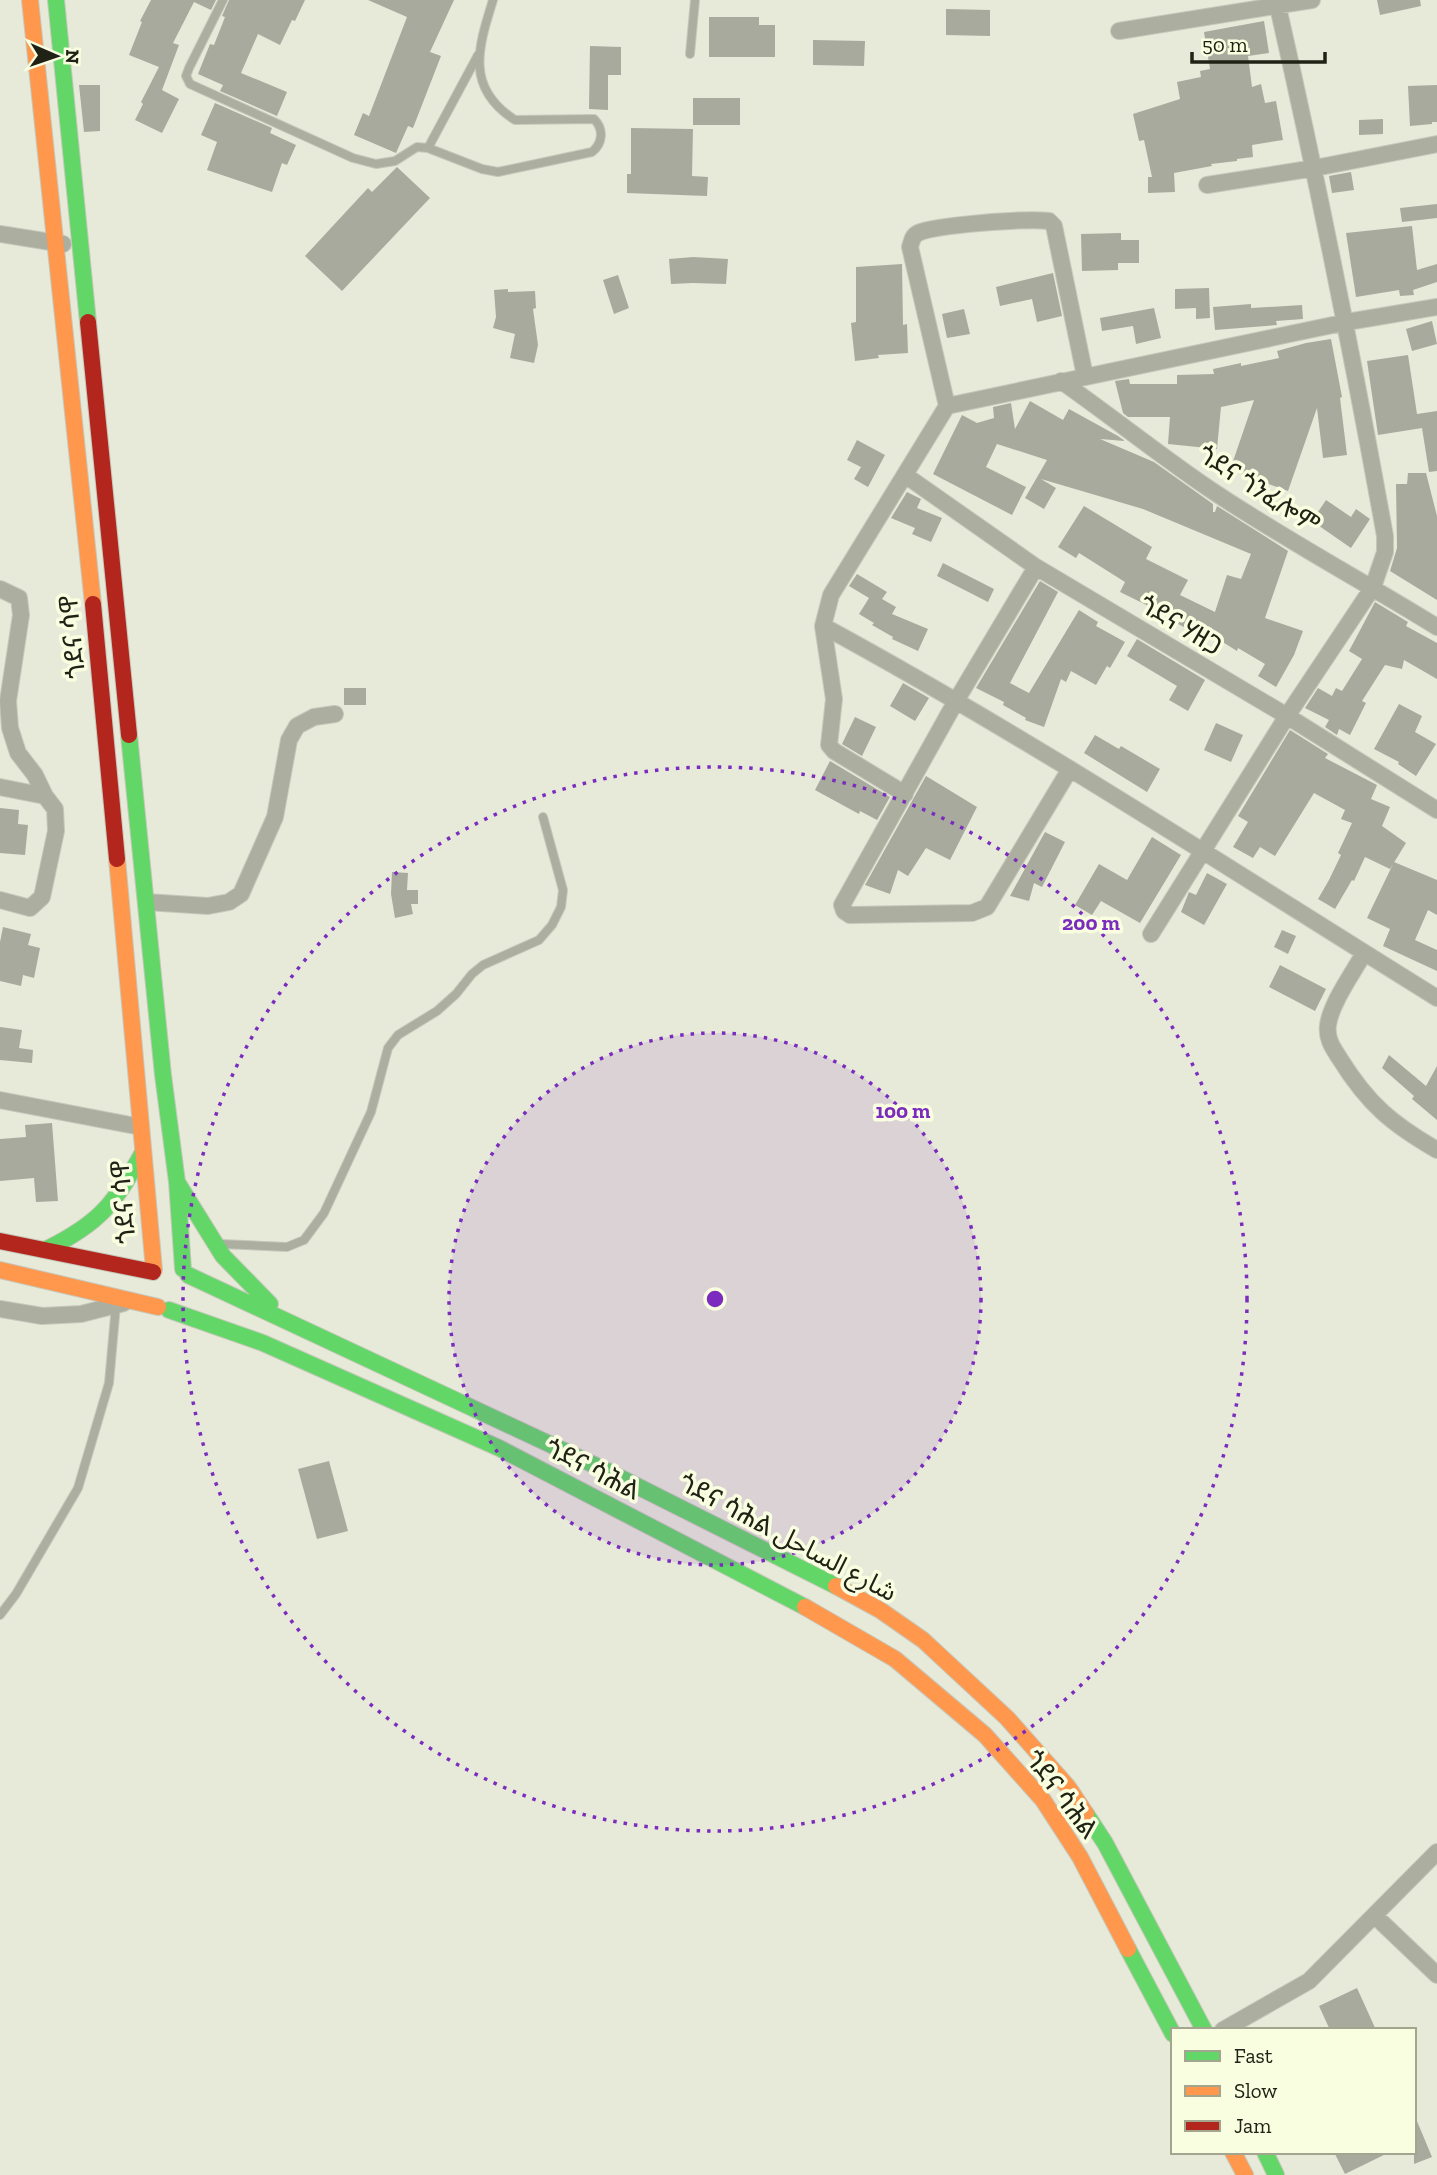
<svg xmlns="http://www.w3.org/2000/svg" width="1437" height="2175" viewBox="0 0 1437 2175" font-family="'Zilla Slab','Noto Sans Arabic','Noto Sans Ethiopic',serif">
<rect width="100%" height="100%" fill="#e7ead9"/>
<!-- building -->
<path fill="#a8aa9d" d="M151,0H216L211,10L194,2L173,43L179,45L162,90L179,99L162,133L135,120L143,104L141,102L159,67L129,55L142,22L140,21Z
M229,0H305L295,21L292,20L280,45L258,34L241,73L287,92L277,116L220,91L223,85L198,74L210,44L214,45L225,17L222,16Z
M368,0H454L430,52L441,56L413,128L408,126L396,153L354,135L363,113L369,116L407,17Z
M1377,0H1420L1421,6L1380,15Z
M946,9L990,10V36L946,35Z
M709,17H759V25H775V57H709Z
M1264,21L1269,53L1248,56L1252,87L1261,84L1265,103L1276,101L1283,140L1252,145L1253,157L1237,159V161L1211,164L1212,166L1174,173L1175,192L1148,193V177H1152L1144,140L1139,141L1133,114L1180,99L1177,82L1201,77L1200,71L1210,69L1204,32Z
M813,40L865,41L864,66L813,65Z
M590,46L621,47V75H608V110L589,109Z
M79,85H100V131L84,132Z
M1437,85V122H1432V124L1410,126L1408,86Z
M693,98H740V125H693Z
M215,103L272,128L270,133L296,145L287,165L282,163L272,192L207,170L217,142L201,135Z
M1383,119V134L1359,135V120Z
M631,128L693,129L692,176L708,177L707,196L627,193V174H631Z
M397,167L430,198L342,291L305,256L368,188L372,192Z
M1351,172L1354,190L1332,193L1329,176Z
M1437,204V218L1402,222L1400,208Z
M1412,226L1417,270L1437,264V282L1413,290L1414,295L1400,296L1399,290L1356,297L1346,233Z
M1121,233V240H1139V263H1118V270L1082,271L1081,234Z
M693,257L728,259L726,284L693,283L671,284L669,259Z
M902,264L903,325L907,324L908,353L878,355L879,358L855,361L851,323L856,322V267Z
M1053,273L1062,316L1037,322L1032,299L1000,306L996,287Z
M618,275L629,308L614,314L603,280Z
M1209,288L1210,318L1196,319V308L1175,309V289Z
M508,289V292L535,291L536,308L533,309L538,345L534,363L510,358L515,334L493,328L496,317L494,290Z
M1251,304V308L1302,305L1303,319L1276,321L1277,325L1215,330L1213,307Z
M1154,308L1161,338L1136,344L1133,326L1102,331L1100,318Z
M964,309L970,334L947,338L942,314Z
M1432,321L1437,344L1412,351L1406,329Z
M1331,339L1342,397L1340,398L1347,455L1323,458L1317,408L1288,491L1230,470L1254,400L1221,407L1217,449L1168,444L1170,417H1128L1123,413L1115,381L1129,379L1130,384H1177V375L1214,374L1213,369L1241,363V366L1279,358L1277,351L1306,343Z
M1408,355L1417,414L1437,411V471L1429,472L1422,428L1378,435L1367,361Z
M1030,401L1063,420L1069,409L1118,436L1125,441L1100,439L1154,462L1213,504V512H1215L1217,506L1288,551L1265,618L1303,631L1294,655L1276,687L1258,676L1265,664L1238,648L1237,651L1197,626L1194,632L1176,623L1177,620L1120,592L1125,582L1079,553L1076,558L1058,547L1084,506L1152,547L1146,559L1188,580L1180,595L1215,612L1227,575L1241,579L1251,554L1143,509L1041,479L1056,488L1044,509L1025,498L1047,460L997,444L986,467L1026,487L1012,515L933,474L962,415L977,423L994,418L993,407L1011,403L1015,429Z
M857,440L885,455L868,487L854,479L861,467L847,460Z
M1408,473H1426L1437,516V600L1390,571L1397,548L1396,484H1407Z
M907,492L921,499L917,508L942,518L931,542L912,534L915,528L891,518Z
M1326,500L1351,517L1356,509L1370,519L1351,548L1312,521Z
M943,563L994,589L988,602L937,576Z
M857,574L887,592L882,599L896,607L892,614L928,629L918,651L892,639L893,637L872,625L874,623L859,614L869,598L849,586Z
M1040,581L1058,592L1010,683L1029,693L1079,610L1098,622L1096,626L1125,642L1110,668L1107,666L1096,685L1071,671L1066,682L1061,679L1044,727L1025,720L1026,718L1003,705L1004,702L976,688Z
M1375,602L1408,622L1406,626L1437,643V679L1404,660L1402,669L1385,665L1362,701L1366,703L1350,735L1339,729L1337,735L1325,727L1329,720L1305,708L1318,688L1332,696L1336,688L1342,691L1362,659L1349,651Z
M1137,639L1205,680L1188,711L1169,700L1177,686L1127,656Z
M903,683L929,698L915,721L890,706Z
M344,688H366V705H344Z
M1399,704L1422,716L1415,732L1436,744L1416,776L1398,764L1399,762L1374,749Z
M855,717L876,727L862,756L842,744Z
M1216,723L1243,735L1231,762L1204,750Z
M1290,730L1328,754L1325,758L1377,785L1371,799L1390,807L1382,826L1406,843L1390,869L1365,857L1354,881L1352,880L1335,909L1318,899L1329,880L1341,855L1338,853L1352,823L1341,819L1345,810L1314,793L1275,856L1260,847L1253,858L1233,847L1248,822L1238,816Z
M1095,735L1119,749L1121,746L1160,769L1147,792L1084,753Z
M830,761L890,797L877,820L860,811L859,814L815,790Z
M926,776L977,807L950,860L926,848L908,876L898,870L890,894L865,885Z
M0,808L19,810L18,824L28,825L25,855L0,853Z
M1045,832L1065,842L1042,887L1034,883L1029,901L1010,896Z
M1152,837L1181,855L1140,923L1101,901L1092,915L1075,905L1099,864L1127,880Z
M1394,862L1437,880V915L1428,910L1415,940L1437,950V971L1383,946L1390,929L1367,918Z
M392,872L408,873L407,890H418V904H411L413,914L395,918L391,894Z
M1207,873L1227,884L1204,925L1181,912L1189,892L1196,895Z
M3,927L31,934L28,945L40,948L34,978L23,975L21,986L0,981V942Z
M1282,930L1296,936L1288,954L1274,947Z
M1280,965L1326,989L1315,1011L1269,987Z
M0,1027L22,1030L19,1048L33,1050L32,1063L0,1060Z
M1389,1055L1426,1086L1437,1066V1120L1412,1099L1414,1096L1382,1068Z
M52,1123L58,1201L36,1202L34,1178L0,1181V1139L26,1137L25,1125Z
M329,1461L348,1531L317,1539L298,1469Z
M1357,1988L1376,2030H1330L1319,2006Z
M1414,2114L1432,2157L1414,2164Z
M1334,2152H1390L1345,2174Z"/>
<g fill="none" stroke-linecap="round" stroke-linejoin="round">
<defs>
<path id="lane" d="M223,0L189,68L186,76L190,84L353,158L376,164L395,161L417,147L428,148L482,169L498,172L592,152C603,143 604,129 594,119L515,120C465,88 478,48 493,0
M690,54L695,0
M428,148L478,55
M221,1244L287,1247L304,1240L324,1213L371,1112L388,1048L398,1035L437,1011L456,994L472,974L483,965L539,940L552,925L561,907L563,890L543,817
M0,1615L16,1594L78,1488L109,1383L116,1305"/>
<path id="street" d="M1119,31L1312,0
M1207,185L1315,168L1437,144
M0,234L63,244
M1085,376L1054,226L1049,221C1028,218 935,225 918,233C912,236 912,241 910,247L947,406L1347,322L1437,307
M1061,381C1111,416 1158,454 1208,488C1282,538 1361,580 1437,627
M947,406L831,595L823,626C1033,740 1234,872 1437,998
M905,475L1036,567L1287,716L1437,810
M1036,567L956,701L842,905L844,911L850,915L972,913L987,907L1070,769
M0,589L19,598L21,615L8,701L10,728L18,753L35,775L45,796L55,809L56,831L42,897L30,908L0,900
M823,626L834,699L829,745L834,751L905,794
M0,787L45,796
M146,902L208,906L229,902L241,894L275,817L289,740L297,726L314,717L335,714
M1151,934L1287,716L1373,587L1385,552V536C1353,358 1318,183 1278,7L1279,0
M1364,953C1353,973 1331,1003 1328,1025C1326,1039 1333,1048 1340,1059C1368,1104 1392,1124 1437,1150
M0,1100L141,1127
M0,1309L42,1316L81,1314L124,1303
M1375,1916L1437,1975
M1223,2030L1309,1981L1437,1852"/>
<path id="fast" d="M56,0L88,322
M129,735L163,1075L177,1182L183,1269
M177,1182L223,1256L270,1304
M47,1249C100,1223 115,1203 143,1152
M188,1275L605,1470L836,1586
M169,1310L263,1343L499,1448L805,1607
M1086,1814L1105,1843L1204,2030
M1128,1949L1173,2034
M1265,2152L1276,2175"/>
<path id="slow" d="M30,0L93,604
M117,859L154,1270
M0,1270L158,1307
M836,1586L880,1610L923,1640L1007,1718L1068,1787L1086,1814
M805,1607L895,1659L985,1735L1043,1800L1080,1857L1128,1949
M1233,2152L1245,2175"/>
<path id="jam" d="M88,322L129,735
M93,604L117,859
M0,1241L153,1272"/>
</defs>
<!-- lane casing -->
<use href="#lane" stroke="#c6c8bb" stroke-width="10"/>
<!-- street casing -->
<use href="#street" stroke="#c6c8bb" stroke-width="18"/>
<!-- fast casing -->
<use href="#fast" stroke="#c6c8bb" stroke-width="18"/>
<!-- slow casing -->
<use href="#slow" stroke="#c6c8bb" stroke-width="18"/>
<!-- jam casing -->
<use href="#jam" stroke="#c6c8bb" stroke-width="18"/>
<!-- lane -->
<use href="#lane" stroke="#acae9f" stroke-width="8"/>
<!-- street -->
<use href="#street" stroke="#acae9f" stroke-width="16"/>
<!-- fast -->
<use href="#fast" stroke="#63d668" stroke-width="16"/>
<!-- slow -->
<use href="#slow" stroke="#ff974d" stroke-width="16"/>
<!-- jam -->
<use href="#jam" stroke="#b3261e" stroke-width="16"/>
</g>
<!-- distance rings -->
<circle cx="715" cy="1299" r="266" fill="#7b2cbf" fill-opacity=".12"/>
<g fill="none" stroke="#7b2cbf" stroke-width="3.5" stroke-dasharray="3.5 7">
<circle cx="715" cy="1299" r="266"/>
<circle cx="715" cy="1299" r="532"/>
</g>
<g text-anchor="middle" stroke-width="7" stroke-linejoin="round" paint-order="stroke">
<!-- street labels -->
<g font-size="26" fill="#202216" stroke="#f8fedf">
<text transform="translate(1259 489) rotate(33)" y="9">ጎደና ጎንፈሎም</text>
<text transform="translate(1181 625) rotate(31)" y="9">ጎደና ሃዘጋ</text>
<text transform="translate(72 637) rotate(-96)" y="9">ጎደና ሳዋ</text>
<text transform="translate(123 1202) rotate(-95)" y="9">ጎደና ሳዋ</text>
<text transform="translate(593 1469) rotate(27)" y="9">ጎደና ሳሕል</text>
<text transform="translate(788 1537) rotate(28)" y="9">ጎደና ሳሕል شارع الساحل</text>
<text transform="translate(1062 1794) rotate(53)" y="9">ጎደና ሳሕል</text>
</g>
</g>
<circle cx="715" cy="1299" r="10" fill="#7b2cbf" stroke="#f8fedf" stroke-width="3.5"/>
<g font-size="21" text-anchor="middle" font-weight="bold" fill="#7b2cbf" stroke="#f8fedf" stroke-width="7" stroke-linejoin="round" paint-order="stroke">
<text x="1091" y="930">200 m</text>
<text x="903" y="1118">100 m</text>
</g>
<!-- legend -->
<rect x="1171" y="2028" width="245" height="126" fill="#f8fedf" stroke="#a2a68f" stroke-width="2"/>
<rect x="1185" y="2051" width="35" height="10" fill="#63d668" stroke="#a2a68f" stroke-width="2"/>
<text x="1234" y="2063" font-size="21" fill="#202216">Fast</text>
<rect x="1185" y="2086" width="35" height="10" fill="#ff974d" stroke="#a2a68f" stroke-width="2"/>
<text x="1234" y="2098" font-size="21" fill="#202216">Slow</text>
<rect x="1185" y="2121" width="35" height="10" fill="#b3261e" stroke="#a2a68f" stroke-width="2"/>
<text x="1234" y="2133" font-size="21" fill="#202216">Jam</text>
<!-- north arrow -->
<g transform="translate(56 56) rotate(92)" stroke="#f8fedf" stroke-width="5" paint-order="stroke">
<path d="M0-5L12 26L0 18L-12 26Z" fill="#202216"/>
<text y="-10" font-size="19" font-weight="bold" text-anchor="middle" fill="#202216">N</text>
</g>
<!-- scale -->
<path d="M1192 52v10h133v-10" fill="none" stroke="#202216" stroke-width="3.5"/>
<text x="1202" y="52" font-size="21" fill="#202216" stroke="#f8fedf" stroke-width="5" paint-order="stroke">50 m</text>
</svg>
